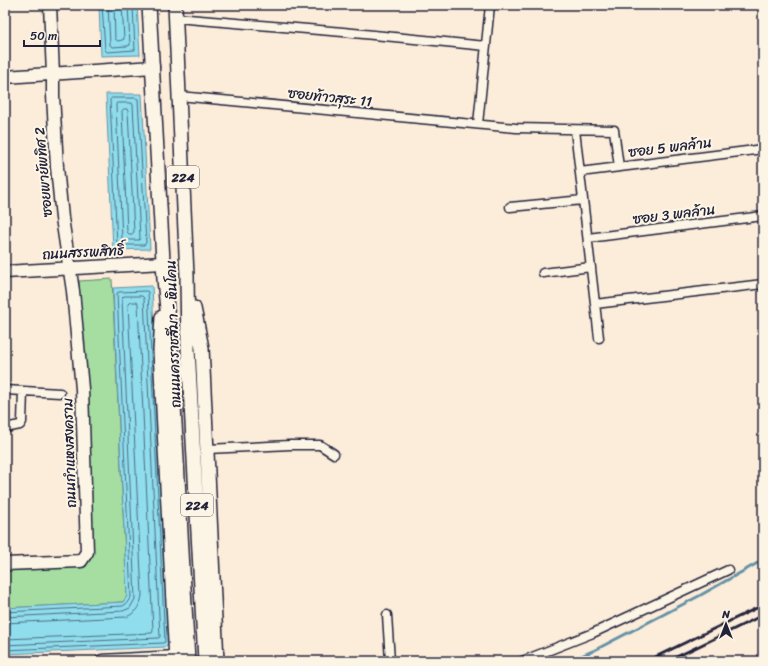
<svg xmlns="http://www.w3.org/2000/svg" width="768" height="666" viewBox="0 0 768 666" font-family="Sriracha,'Playpen Sans Thai',sans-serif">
<rect width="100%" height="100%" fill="#fcecda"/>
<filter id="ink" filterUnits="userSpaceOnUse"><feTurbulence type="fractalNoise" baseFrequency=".025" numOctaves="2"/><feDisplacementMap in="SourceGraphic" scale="8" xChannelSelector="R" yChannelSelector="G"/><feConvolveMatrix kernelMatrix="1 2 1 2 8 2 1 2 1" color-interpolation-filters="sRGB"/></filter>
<g filter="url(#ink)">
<!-- green -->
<path fill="#a6dea2" stroke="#64806e" d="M112,279L127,596L123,602L5,608V571L79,567L87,563L91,553L79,281Z"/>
<!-- water -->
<path fill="#8fdded" stroke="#6392a6" d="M99,5H137L140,55L101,56Z
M106,94H142L150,249L113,250Z
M152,286L169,644L166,647L5,654V608L123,602L127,596L113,288Z"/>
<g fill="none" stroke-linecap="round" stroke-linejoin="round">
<!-- shore -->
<path stroke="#4e6d82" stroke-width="1" d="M102,5L105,50L107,52L135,50L133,5
M108,5L110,45L112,47L128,46L130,45L128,5
M114,5L115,39L118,41L122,40L124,39L122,5
M112,98H136L138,99L146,243L144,245H119L117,244L110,100Z
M117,103H132L133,105L140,238L139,240H124L122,239L116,105Z
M124,109H127L128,111L134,232L132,234H129L127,232L122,111Z
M5,612L123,606L126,604L131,597L117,293L119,292L147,291L148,292L165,642L163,643L5,650
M5,617L123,611L130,608L135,599L122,298L124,296H142L144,298L160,637L158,638L5,645
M5,623L126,617C135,614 141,605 142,595L128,304L130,302H137L138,304L153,631L152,633L5,639"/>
<!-- stream -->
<path stroke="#6392a6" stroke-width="3" d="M570,661L593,651L699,596L763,560"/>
<defs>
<path id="street" d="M176,18L343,32L486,46
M179,96L516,128L614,130L619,167
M478,124L490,5
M575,130L599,338
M580,172L763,149
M510,207L583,200
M588,238L763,216
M543,273L591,267
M595,304L763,284
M5,390L60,393
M5,428L20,425L22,422L23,391
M207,449L290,445H320L334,454
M387,615L390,661
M522,661L593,633L728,570"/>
<path id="secondary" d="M5,77L153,67
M5,272L163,263
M5,564L81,561L87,552L82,389L73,291L62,218L57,167L53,95V74L50,5
M102,661L176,657"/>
<path id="primary" d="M149,5L164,279L171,350L188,661
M175,5L187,276L188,349L205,661
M194,308L202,348L217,661
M162,317L160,351L176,661"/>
</defs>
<!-- street casing -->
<use href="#street" stroke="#22223b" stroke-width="11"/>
<!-- secondary casing -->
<use href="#secondary" stroke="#22223b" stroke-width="15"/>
<!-- primary casing -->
<use href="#primary" stroke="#22223b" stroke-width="16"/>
<!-- street -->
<use href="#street" stroke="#fcf5e5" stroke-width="8"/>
<!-- secondary -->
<use href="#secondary" stroke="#fcf5e5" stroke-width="12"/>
<!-- primary -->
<use href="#primary" stroke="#fcf5e5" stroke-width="13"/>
<!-- rail -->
<path stroke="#22223b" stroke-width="3" d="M647,661L763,605
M668,661L763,615"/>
</g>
</g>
<g text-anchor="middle" stroke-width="4" stroke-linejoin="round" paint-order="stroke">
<!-- shield labels -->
<g fill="#fcf5e5" stroke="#63616e" stroke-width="1">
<rect x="167" y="166" width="32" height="22" rx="3"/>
<rect x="181" y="494" width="32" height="22" rx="3"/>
</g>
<g font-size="13" font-weight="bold" fill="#22223b">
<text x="183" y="182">224</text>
<text x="197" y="510">224</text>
</g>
<!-- street labels -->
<g font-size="14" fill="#22223b" stroke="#fcf5e5">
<text transform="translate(330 97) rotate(6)" y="5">ซอยท้าวสุระ 11</text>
<text transform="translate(670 147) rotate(-7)" y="5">ซอย 5 พลล้าน</text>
<text transform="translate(43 172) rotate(-95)" y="5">ซอยพายัพทิศ 2</text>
<text transform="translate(674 214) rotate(-7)" y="5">ซอย 3 พลล้าน</text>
<text transform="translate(83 252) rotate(-3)" y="5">ถนนสรรพสิทธิ์</text>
<text transform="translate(173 334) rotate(-92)" y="5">ถนนนครราชสีมา - หินโคน</text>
<text transform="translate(69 453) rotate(-92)" y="5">ถนนกำแหงสงคราม</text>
</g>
</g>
<!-- margin -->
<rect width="768" height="666" fill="none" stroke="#fcf5e5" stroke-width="20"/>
<rect x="10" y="10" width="748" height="646" fill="none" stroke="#22223b" stroke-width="1.5" filter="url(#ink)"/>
<!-- north arrow -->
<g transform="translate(726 624)" stroke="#fcf5e5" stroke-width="3" paint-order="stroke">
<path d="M0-3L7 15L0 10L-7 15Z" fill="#22223b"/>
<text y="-6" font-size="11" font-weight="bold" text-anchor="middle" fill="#22223b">N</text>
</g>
<!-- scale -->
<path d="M24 40v6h76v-6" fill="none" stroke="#22223b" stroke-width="2"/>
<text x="30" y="40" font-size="12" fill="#22223b" stroke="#fcf5e5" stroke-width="3" paint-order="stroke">50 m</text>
</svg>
